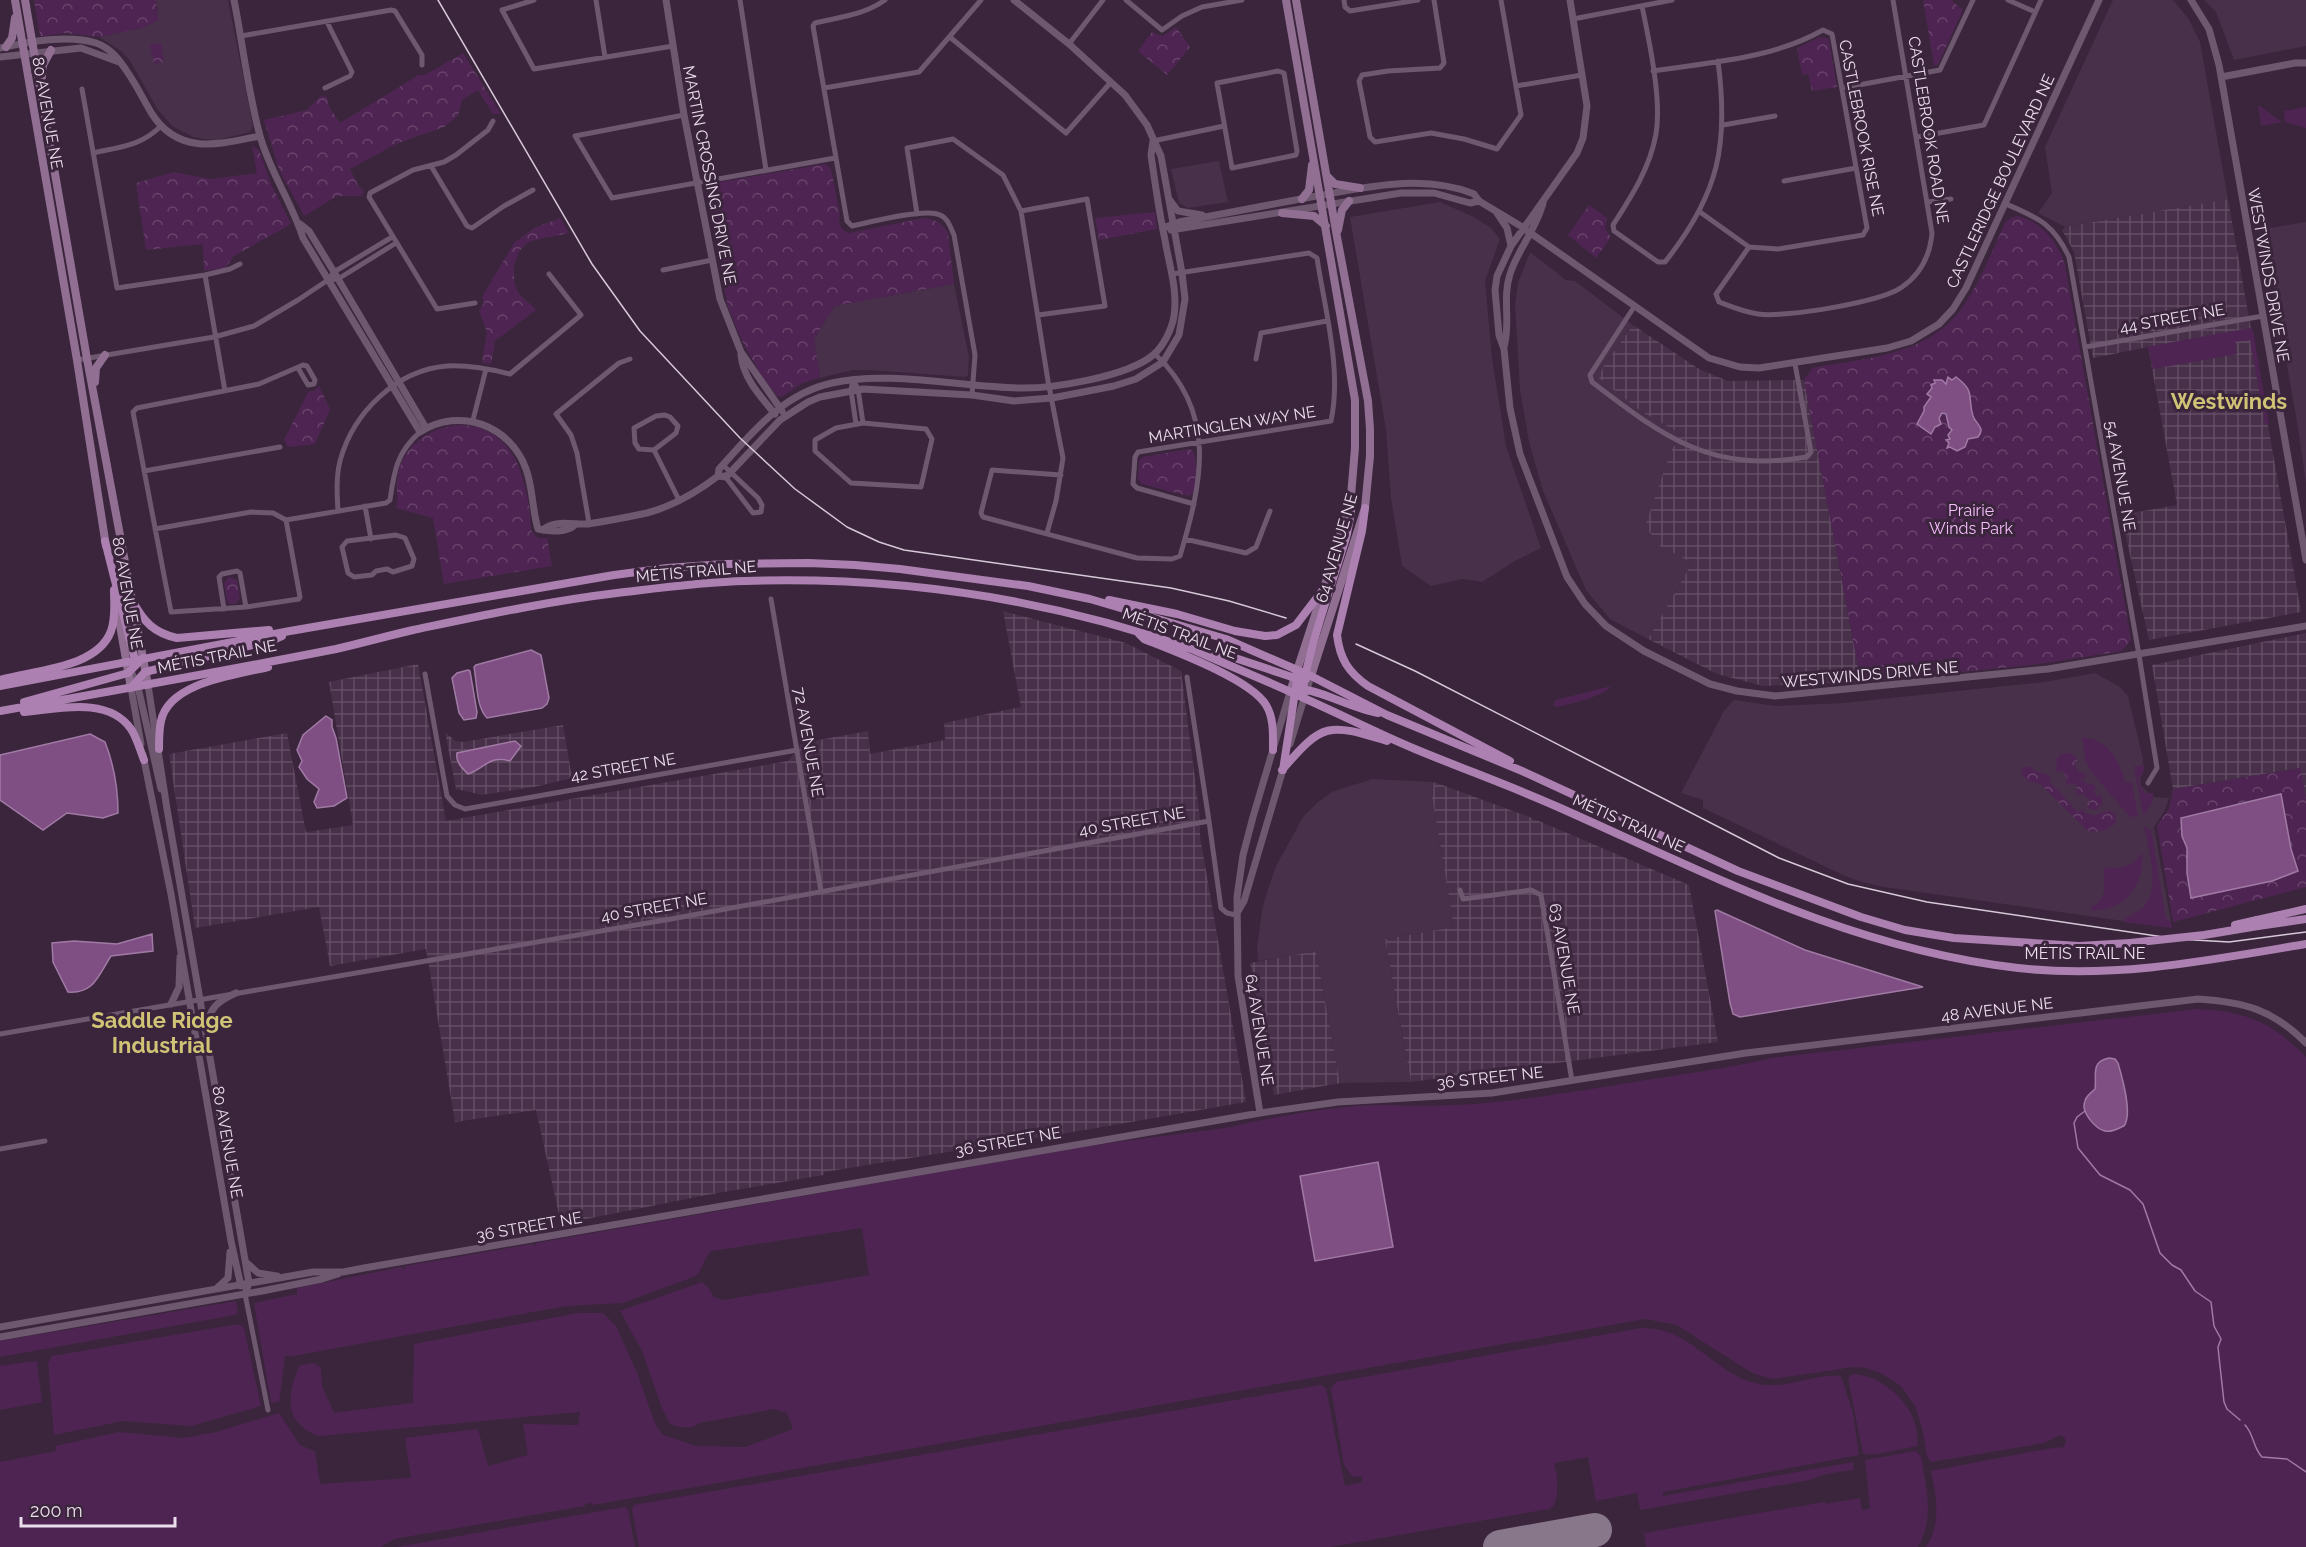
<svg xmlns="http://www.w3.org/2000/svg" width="2306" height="1547" viewBox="0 0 2306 1547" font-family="Raleway,sans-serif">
<defs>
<pattern id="industrial-grid" width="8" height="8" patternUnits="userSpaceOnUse" patternTransform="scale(1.5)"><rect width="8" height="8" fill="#482f4a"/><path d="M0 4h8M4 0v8" fill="none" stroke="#634d64"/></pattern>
<pattern id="park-crowns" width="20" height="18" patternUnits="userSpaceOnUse" patternTransform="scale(1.5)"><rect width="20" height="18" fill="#4e2552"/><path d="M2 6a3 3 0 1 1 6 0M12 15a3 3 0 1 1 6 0" fill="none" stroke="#68446b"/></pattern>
</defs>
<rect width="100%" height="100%" fill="#3a253c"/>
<!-- built -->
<path fill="#482f4a" d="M156,0H228L253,126L250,132L217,140L204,139L193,137L172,126L158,110L130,61L121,51L99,37L142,28L158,11Z
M2113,0H2173L2188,18L2200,42L2228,199L2065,227L2038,213L2052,193L2045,147Z
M2204,0H2306V46L2234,60L2216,12Z
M1219,161L1228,202L1188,208L1179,203L1171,169Z
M1440,202L1474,217L1490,227L1500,239L1485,281L1492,358L1506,446L1541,548L1513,562L1482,582L1463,579L1431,586L1402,566L1391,498L1386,430L1350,217Z
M2306,222V483L2298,428L2263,229Z
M1530,252L1566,280L1575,281L1633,325L1603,367L1642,412L1681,434L1671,451L1660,546L1692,563L1648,639L1610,619L1586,590L1543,491L1529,442L1520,390L1515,305L1518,283Z
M954,284L969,357L968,375L965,377L870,370H853L820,378L814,339L835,306Z
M2095,673L2120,687L2128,696L2143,759L2144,771L2140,778L2141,786L2153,797L2169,798L2165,810L2154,827L2172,928L1884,887L1862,882L1845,876L1703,808V800L1681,793L1724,711L1734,700L1776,706L1843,703L2044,682Z
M1372,779L1434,782L1432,797L1454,927L1385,939L1411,1082L1340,1083L1316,951L1258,961L1257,949L1262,910L1267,892L1276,866L1303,817L1318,802L1332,792Z"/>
<!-- industrial -->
<path fill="url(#industrial-grid)" d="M2228,199L2301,612L2149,640L2121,515L2177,505L2148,347L2093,358L2074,252L2062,230L2065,227Z
M1633,325L1699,369L1728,381L1804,380L1861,682L1763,686L1717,674L1648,639L1692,563L1660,546L1645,526L1671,451L1681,434L1642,412L1599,378L1603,367Z
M1003,611L1126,643L1181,671L1200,818V836L1246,1102L1085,1130L824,1172V1175L712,1194L561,1224L536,1110L455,1122L426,949L330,966L319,907L195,928L169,754L287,733L306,832L353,825L329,682L418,664L446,821L788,761L802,743L868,731L870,754L945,740L944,723L1021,707Z
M2306,633V801L2300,768L2173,789L2152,665Z
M563,725L572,778L539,786L482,795L456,789L445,732L455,741L463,742Z
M1434,782L1527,816L1689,885L1718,1042L1411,1082L1385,939L1454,927L1432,797Z
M1316,951L1340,1083L1274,1095L1250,963Z"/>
<!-- green -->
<path fill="#4e2552" d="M2258,106H2260L2282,122L2261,126Z
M2306,107V128L2285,122L2284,111Z
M2250,328L2253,330L2269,424H2265L2250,340L2235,342L2237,354L2153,369L2148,347H2146Z
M1611,686C1607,695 1569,705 1556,707L1553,705L1555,700Z
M2082,738C2107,737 2120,762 2125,782L2132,783L2138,817H2132L2127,814L2090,770L2085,758Z
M2143,763L2144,771L2139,777V786L2146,793H2153C2154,803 2150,809 2143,815L2134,766H2140Z
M2144,827L2151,830L2166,919H2170L2172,928L2123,922C2128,915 2139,913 2145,905C2161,884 2148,851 2144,827Z
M2141,854H2143C2143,885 2125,913 2090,910V908C2111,896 2102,884 2105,867C2120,870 2131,867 2141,854Z
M2197,1009C2245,1011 2272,1022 2306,1057V1547H1926C1942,1525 1936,1495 1931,1471L2046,1449L2064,1447L2066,1441L2064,1437L2059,1435L2044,1443L1931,1462L1927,1456L1922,1428L1915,1406L1901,1386L1883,1374L1867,1368L1853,1367L1773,1379L1752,1373L1677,1325L1645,1319L593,1505L592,1503L585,1504V1506L394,1539L381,1547H0V1462L56,1451L55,1446L119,1432L183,1438L216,1432L279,1413L300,1445L315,1451L320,1484L411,1478L405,1438L478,1429L488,1466L528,1455L523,1424L578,1425L580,1412L319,1436C283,1423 287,1396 299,1366L314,1363L321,1368L322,1386L334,1413L413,1403L414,1344L578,1313H603L616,1326L638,1375L655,1424L663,1435L696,1446L746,1447L793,1429L787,1413L774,1409L700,1423C689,1430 682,1428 670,1424L662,1408L642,1351L620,1311L702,1282L707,1286L714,1297L724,1300L869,1275L862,1228L712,1251C703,1258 704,1268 696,1276L623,1303L566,1306L293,1356H285L279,1402L271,1403L254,1303L297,1294V1288L402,1267L405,1270V1266L532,1244L536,1246V1243L1088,1146L1231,1127C1277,1116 1338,1105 1384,1105C1415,1106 1445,1106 1475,1104C1526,1100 1578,1091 1628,1083C1676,1075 1724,1069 1772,1058Z
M236,1301L238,1312L235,1315L0,1357V1341Z
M238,1324L244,1328L261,1406L191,1426L123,1421L54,1435L48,1363L52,1356Z
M1641,1328C1692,1327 1714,1375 1759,1384C1787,1390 1814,1373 1841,1376L1853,1413L1859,1455L1663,1492V1496L1853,1462L1854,1470L1825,1474L1810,1480L1640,1510L1637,1493L1596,1501L1588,1457L1554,1463C1558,1477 1559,1492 1554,1505L1549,1509L1330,1547H639L632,1510L634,1505L1321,1385L1326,1388L1345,1486L1362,1482V1476L1353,1477L1344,1465L1331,1389L1336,1382Z
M37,1361L42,1402L0,1410V1366Z
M1853,1374C1886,1376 1923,1411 1917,1446L1877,1454H1863L1848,1378Z
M1916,1451L1921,1457C1926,1487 1935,1518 1918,1547H1646L1644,1533L1824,1502L1826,1504L1860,1498L1862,1510L1870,1508L1865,1460Z
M624,1507L628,1510L635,1547H397Z"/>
<!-- park -->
<path fill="url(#park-crowns)" d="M34,0H156L158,20L142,28L99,37L64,33L43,36H40Z
M1923,0H1951L1963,10L1938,65L1934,66Z
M1176,27L1190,47L1167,75L1138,51L1152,32L1163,36Z
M1820,37L1827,38L1829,41L1837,87L1812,91L1808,74L1802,75L1797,48Z
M161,43L164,62L154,64L150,45Z
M463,53L501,114H493L478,90L462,100L458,116L444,127L396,144L350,169L358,185L364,191L362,196H337L304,216L279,170L264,120L307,110L321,96L327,97L329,107L340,123L419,75H425Z
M252,146L259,150L271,184L291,224L234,256L225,268L204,271L203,244L146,250L136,183L174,172L210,179L257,173Z
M825,164L831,169L840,215C838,224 840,230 849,233L924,218C935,219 942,223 948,233L954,284L835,306L814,339L820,378L802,383L782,397L777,396L763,378L744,345L728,308L706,191L709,184Z
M1589,205L1607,218L1605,229L1611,237L1596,258L1568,235Z
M1155,212L1157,229L1099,240L1095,218Z
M2018,216C2043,223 2057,241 2065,265L2131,640L2122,651L2032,665L1861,682L1804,380L1812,368C1866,358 1930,356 1964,305C1981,280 1992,251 2005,223L2010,218Z
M560,218L569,233C557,236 544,237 532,241C514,248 510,274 517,290C521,298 531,303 536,310L495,341L491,364L482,363L487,332L479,311L484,303L482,297L514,243L534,228Z
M319,386L330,409L315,444L288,447L284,440L309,391H314Z
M458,425C511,426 524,469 530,514C531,525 528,531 539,538H547L552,566L444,584L433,518L396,508C400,498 395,491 397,480C401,448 426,428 458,425Z
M1189,449L1194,452C1197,467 1197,479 1193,494L1188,496L1142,484L1138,479L1139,460L1143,457Z
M229,577L237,580L240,599L235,604H230L227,600L224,583Z
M2070,753L2075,756L2078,760L2074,762L2079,772L2083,771L2086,776L2083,779L2088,785L2092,782L2096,788L2093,791L2098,797L2101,794L2103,803L2096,810L2090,809L2086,805L2090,801L2083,794L2079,796L2075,792L2078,789L2073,783L2069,786L2065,781L2068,778L2061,770L2058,773L2056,771L2057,758L2061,754Z
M2022,767H2031C2037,775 2046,771 2052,778L2049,781L2078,812L2082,809C2092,820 2098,812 2111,811L2116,816V823C2110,830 2096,834 2087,830L2040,784L2028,781L2022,775Z
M2301,768L2306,801V887L2173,922L2157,825L2169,809L2173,789Z"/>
<!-- water -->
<path fill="#7f4f84" stroke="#a07aa4" stroke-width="1.5" d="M1948,377L1952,380L1956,377C1976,392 1967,396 1973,416C1976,425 1986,427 1978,437L1968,439L1965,447L1957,451L1950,447L1947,448L1949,443L1946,440L1950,439L1948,435L1952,430L1949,427L1946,414L1942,413L1939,418L1941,424L1935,427L1931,434L1917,424L1924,411V407L1931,397L1927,394L1932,388L1931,385L1935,383L1934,380H1942L1946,384Z
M531,650L541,655L549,698L547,704L542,708L487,718C476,707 477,682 474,667L476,665Z
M468,670L470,671L477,712L476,718L464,720L459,713L452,678L457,673Z
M326,716L332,720V727L336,738L347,798L334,806L317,808L314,802L319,789L307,779L299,767L302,761L297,750L303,735Z
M90,734L105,742C114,765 118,788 118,813L103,818L67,813L43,830L0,800V755Z
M515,741L521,746L510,761C488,755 486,768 468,774C462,768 455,761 457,753Z
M2281,794L2291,849L2298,871L2272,881L2191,898L2187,873V848L2182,836L2181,818Z
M1717,910L1805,950L1923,987L1740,1017L1733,1014L1730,1003L1715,911Z
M152,934L153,951L111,956C98,976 94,994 68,992L53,962L52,943L74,941L117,944Z
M2109,1058L2115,1059L2118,1063C2122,1077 2133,1114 2124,1126C2119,1128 2111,1133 2105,1131C2096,1129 2080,1112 2085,1101C2086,1096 2091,1093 2095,1089C2097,1075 2090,1062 2109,1058Z
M1378,1162L1393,1247L1315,1261L1300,1176Z"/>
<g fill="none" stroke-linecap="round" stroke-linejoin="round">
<!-- stream -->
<path stroke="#a07aa4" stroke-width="1.5" d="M2085,1111L2077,1117L2074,1123L2078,1148L2100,1175L2130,1190L2143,1204L2160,1253L2172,1265L2181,1270L2195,1291L2211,1302L2214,1326L2221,1339L2218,1347L2219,1357L2224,1402L2227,1409L2240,1420
M2245,1425C2254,1434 2253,1448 2262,1457L2287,1459L2306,1472"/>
<!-- taxiway -->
<path stroke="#88768a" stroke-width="14" d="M1509,1547C1533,1543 1557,1534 1579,1547"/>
<!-- runway -->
<path stroke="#88768a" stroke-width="34" d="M1500,1547L1595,1530"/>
<!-- minor -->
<path stroke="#6d586f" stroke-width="5" d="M534,0L502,10L534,69L673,46
M596,0L605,57
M740,0L766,170
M885,0C864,15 840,17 815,23L813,26L847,221L852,226C870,222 921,209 937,214C947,216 950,226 954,235L975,355L972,395
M1126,0L1162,30L1182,16L1202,7L1242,0
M1344,0L1345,7L1350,11L1418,0
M1434,0L1444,63L1440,68L1388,71L1362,75L1359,81L1370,137L1375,142L1431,133L1464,139L1497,149L1521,115L1501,0
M2008,0L2035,12
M1642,6C1649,41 1662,99 1656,134C1650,168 1631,197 1613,225L1614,231L1658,262H1665C1719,194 1729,145 1718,61
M1573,19L1672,0
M241,36L391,10L395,11L422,55V65
M951,38L1066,133L1111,82
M1069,44L1103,0
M1278,71L1284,73L1297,151L1296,155L1232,168L1217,83Z
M1653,71C1710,62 1772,59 1823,30L1832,34L1867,228L1863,235L1778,249L1749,247L1700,212
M1516,86L1582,75
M325,88L350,76L352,72L327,22
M824,88L919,72L981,0
M1842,88L1940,70L1973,0
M82,89L117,288L205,275L230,269L240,264
M684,115L575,136L612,198L835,158
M1723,125L1775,116
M1917,137L1984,125L2041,0
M1153,141L1224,126
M93,153C120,147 141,146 161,126
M431,166L467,226L472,228L504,206L533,190
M1784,181L1856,168
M1928,202L1951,199
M2006,204C2038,218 2053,223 2069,257L2139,655L2157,768L2148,783
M1021,211L1087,199L1105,306L1038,315
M917,214L907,148L953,139L1003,175L1021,211L1048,381L1063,458L1056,501L1047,533
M1749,247L1716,294L1719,302C1732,307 1744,312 1758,314C1784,318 1882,302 1902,287C1921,274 1930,255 1932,233L1893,0
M663,270L712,260
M1172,274L1309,253L1317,258C1325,311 1342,369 1331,421L1138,452L1135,457L1133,484L1137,488L1194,504
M205,275L225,391
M328,280L338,279L396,243
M475,303L437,309L369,197L370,193L413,170L444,162L456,155L488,130L493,121
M1634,307L1590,375L1592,382C1665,438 1711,473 1807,457L1811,452L1795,364
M2085,347L2263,316
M1256,359L1261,333L1327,321
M77,360L214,337L254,326L298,300L328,280L334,272L392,237
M853,379L858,389L863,423
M853,379L851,390L856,424
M665,415L670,417L678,426L676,433L654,450L639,449L635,443L634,428L656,416Z
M473,420L486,369
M863,423L926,429L932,439L921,487L851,483L815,451V440L836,428Z
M654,450L679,500
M723,465L758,498L762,505L761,512L753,513L724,475
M144,471L280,447
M1061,475L992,470L981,513L983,517L1137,558L1172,559L1180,556C1202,482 1218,413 1155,354
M365,506L371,539
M338,511C337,494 336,477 340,461C353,413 396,370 447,366C468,365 490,369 510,374L581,315L549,274
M286,520L300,597L299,599L246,607L171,612L133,412L137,408L259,384L303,365L307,366L315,380L314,384L308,385L298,368
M589,523L577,453L571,435L556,414L619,363L630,359
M155,529L251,512L273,513L286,520L386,503L390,500C394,471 397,452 420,432
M396,535L405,538L414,559L412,566L393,572L387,569L376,571L372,575L354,577L348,573L342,547L347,541Z
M1185,539L1246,553L1256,547L1270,511
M771,599L821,891
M224,609L219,577L222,574L237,571L240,573L246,607
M425,674L447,796L455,805L465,809L797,750
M1187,677L1209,821
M1460,890L1463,899L1531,890L1541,895L1572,1081
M0,1034L671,919L1209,821L1221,908L1227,913L1236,915
M0,1149L45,1141
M245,1294L268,1410"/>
<!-- tertiary -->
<path stroke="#6d586f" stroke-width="7" d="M234,0C243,45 248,92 260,136C270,172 292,203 303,238L420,432C460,406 511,426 526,469C533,488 532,509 538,529C549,531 567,534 576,524
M666,0L684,115L720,299L741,352L782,411
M1570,0L1587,106L1583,138L1577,153L1511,246L1497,276L1495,290L1499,335L1504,349L1510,408L1520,454L1567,577L1585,604L1606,626L1644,651L1710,684L1737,691L1775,696L2048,669L2306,626
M2191,0L2209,29L2219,65L2306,560
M0,48C29,42 67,34 96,43C110,48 118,58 126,70C136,84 143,99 152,114C179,156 220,144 260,136
M0,57L81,48L119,62
M2221,77L2295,63H2306
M1169,199L1178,211L1202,215
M1497,213L1507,228L1511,246
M300,224L309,231L334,272L426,428
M1163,228L1179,222C1223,214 1267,205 1311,197C1364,188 1422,173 1474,194L1479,201L1519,225L1709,358L1740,367L1759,368L1887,348L1911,341L1939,324L1953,309L1966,288L2099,0
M1171,230L1401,193H1434L1470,203L1479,201
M1504,347C1511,323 1502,299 1510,274C1518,249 1537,228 1543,203
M741,355C743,378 761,397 775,414
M718,476L726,477L780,420L808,402L820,397L863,389L972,395L1014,401L1052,398L1114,386L1136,379L1163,362L1179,335L1185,299L1182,273L1161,156L1147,125L1125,95L1069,44L1014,0
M543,530C554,519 574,525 588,524C607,521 628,517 647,513C673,506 697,492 718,476L719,469C752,433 782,394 832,383C887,370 961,387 1018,388C1051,389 1127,377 1153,355C1163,347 1172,329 1174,316C1178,290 1169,265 1165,240C1159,212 1155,183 1151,155L1153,141
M129,667L138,687L161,789
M148,685L167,809L249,1283L245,1294
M131,688L141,744
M1290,744L1311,676
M143,755L171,894L231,1241L241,1286
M1237,913L1244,901L1284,766
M171,1004L179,987L180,957
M209,1028C207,1008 220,1000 236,993
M1260,1113L1238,976L1237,897L1243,855L1253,817L1290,692
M247,1263L258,1273L277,1276
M218,1287L228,1278L230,1252
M0,1327L313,1272H343L364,1268L1260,1113L1338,1102L1492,1093L1746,1053L2198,999C2244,1002 2272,1009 2306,1043
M0,1337L262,1291L322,1279L338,1274"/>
<!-- secondary -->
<path stroke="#916f93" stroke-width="8" d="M15,0L77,360L106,546
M25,0L87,359L148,685
M1286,0L1355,400V448L1351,496L1334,557L1290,692
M1296,0L1337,237L1368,401L1370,429V456L1365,508L1311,676
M6,47L12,38L15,18
M42,77L43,65L51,50
M1327,176L1335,184L1360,188
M1302,199L1309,190L1312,165
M1282,213L1314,216L1326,226
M1338,230L1342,210L1349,201
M95,382L96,368L105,355
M117,608L131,688"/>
<!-- primary -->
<path stroke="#ac80b0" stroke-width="8" d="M1365,508L1362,531L1337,635C1340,659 1348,672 1368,686L1510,761
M105,541L136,664
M1109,600L1177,614L1235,631L1265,636L1277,635L1296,625L1322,591
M133,602C144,622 154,633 177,638L269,630
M1139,634L1144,639C1174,651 1250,679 1266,705C1274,718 1273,734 1273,750
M1204,651L1223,654L1289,676L1300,680L1306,679
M0,680C33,670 97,669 111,631C116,618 114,603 114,590
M0,686L290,631L614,575L667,568L724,564L809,563L855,565L900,569L1028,586L1090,599L1226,639L1311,676L1387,715L1522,771L1738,871L1861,917L1905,930L1954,938L2079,946L2130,943
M131,688L145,672L273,640L282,636
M1299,689C1322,690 1352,709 1378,713
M1304,698C1297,680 1340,561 1347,534L1351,512V496
M24,702L128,673L143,658
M0,711C112,691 224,671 336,649C362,643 387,636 413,630C480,616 549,601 617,593C659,588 702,582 745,581C897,576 1050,599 1194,650C1232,667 1270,682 1308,700C1344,716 1379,734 1415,749C1463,769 1511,786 1558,807C1709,874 1851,949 2018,968C2115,979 2211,960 2306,944
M24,712C58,709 108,696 131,729C137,738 140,750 144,760
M159,749C159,740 159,730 161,721C169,682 236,675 268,667
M1282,770C1323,722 1328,723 1387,741
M1283,770L1298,673
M2257,920L2306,909
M2258,926L2306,919"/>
<!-- tram -->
<path stroke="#d7c8d8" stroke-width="1.5" d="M438,0L592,264L640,331L740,438L795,489L847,527L879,542L904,550L1171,588L1229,601L1286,618
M1356,644L1415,671L1779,858L1848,884L1927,902L2177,939L2229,942L2306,932"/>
<!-- primary-bridge -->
<path stroke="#ac80b0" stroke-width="8" d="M2235,925L2257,920
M2130,943L2204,935L2258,926"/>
</g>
<g text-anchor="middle" stroke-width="6" stroke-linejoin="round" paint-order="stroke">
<!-- street labels -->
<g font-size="16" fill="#ecdeed" stroke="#3a253c">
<text transform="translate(48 113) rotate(80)" y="6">80 AVENUE NE</text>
<text transform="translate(1862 128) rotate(79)" y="6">CASTLEBROOK RISE NE</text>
<text transform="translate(1929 130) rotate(81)" y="6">CASTLEBROOK ROAD NE</text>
<text transform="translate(710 175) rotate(79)" y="6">MARTIN CROSSING DRIVE NE</text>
<text transform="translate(2000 181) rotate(-65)" y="6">CASTLERIDGE BOULEVARD NE</text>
<text transform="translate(2269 275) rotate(80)" y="6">WESTWINDS DRIVE NE</text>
<text transform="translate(2172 318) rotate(-10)" y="6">44 STREET NE</text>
<text transform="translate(1232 424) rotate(-9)" y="6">MARTINGLEN WAY NE</text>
<text transform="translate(2121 476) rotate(80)" y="6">54 AVENUE NE</text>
<text transform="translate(1336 548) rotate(-74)" y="6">64 AVENUE NE</text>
<text transform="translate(696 571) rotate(-5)" y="6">MÉTIS TRAIL NE</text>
<text transform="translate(128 593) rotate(80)" y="6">80 AVENUE NE</text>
<text transform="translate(1180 633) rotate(20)" y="6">MÉTIS TRAIL NE</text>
<text transform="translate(217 656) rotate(-11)" y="6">MÉTIS TRAIL NE</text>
<text transform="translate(1870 674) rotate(-5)" y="6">WESTWINDS DRIVE NE</text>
<text transform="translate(809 742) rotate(80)" y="6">72 AVENUE NE</text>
<text transform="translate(623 767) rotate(-10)" y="6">42 STREET NE</text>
<text transform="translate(1132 821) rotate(-10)" y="6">40 STREET NE</text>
<text transform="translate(1629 823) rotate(24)" y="6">MÉTIS TRAIL NE</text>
<text transform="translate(654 907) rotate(-10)" y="6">40 STREET NE</text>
<text x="2085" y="959">MÉTIS TRAIL NE</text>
<text transform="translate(1565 959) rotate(80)" y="6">63 AVENUE NE</text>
<text transform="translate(1997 1009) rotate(-7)" y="6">48 AVENUE NE</text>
<text transform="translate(1260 1030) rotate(81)" y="6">64 AVENUE NE</text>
<text transform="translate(1490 1077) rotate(-6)" y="6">36 STREET NE</text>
<text transform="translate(1008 1141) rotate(-10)" y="6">36 STREET NE</text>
<text transform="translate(228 1142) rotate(80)" y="6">80 AVENUE NE</text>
<text transform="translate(529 1226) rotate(-10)" y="6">36 STREET NE</text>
</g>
<!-- park labels -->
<g font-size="16" fill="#f7befc" stroke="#3a253c">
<text x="1971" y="516">Prairie<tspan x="1971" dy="18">Winds Park</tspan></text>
</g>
<!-- district labels -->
<g font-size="22" font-weight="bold" fill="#d0c375" stroke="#3a253c">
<text x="2229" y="409">Westwinds</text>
<text x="162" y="1028">Saddle Ridge<tspan x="162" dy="25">Industrial</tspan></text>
</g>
</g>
<!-- scale -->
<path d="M21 1517v9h154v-9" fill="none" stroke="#ecdeed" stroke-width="3"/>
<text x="30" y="1517" font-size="18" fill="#ecdeed" stroke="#3a253c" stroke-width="4.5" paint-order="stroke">200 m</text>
</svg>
